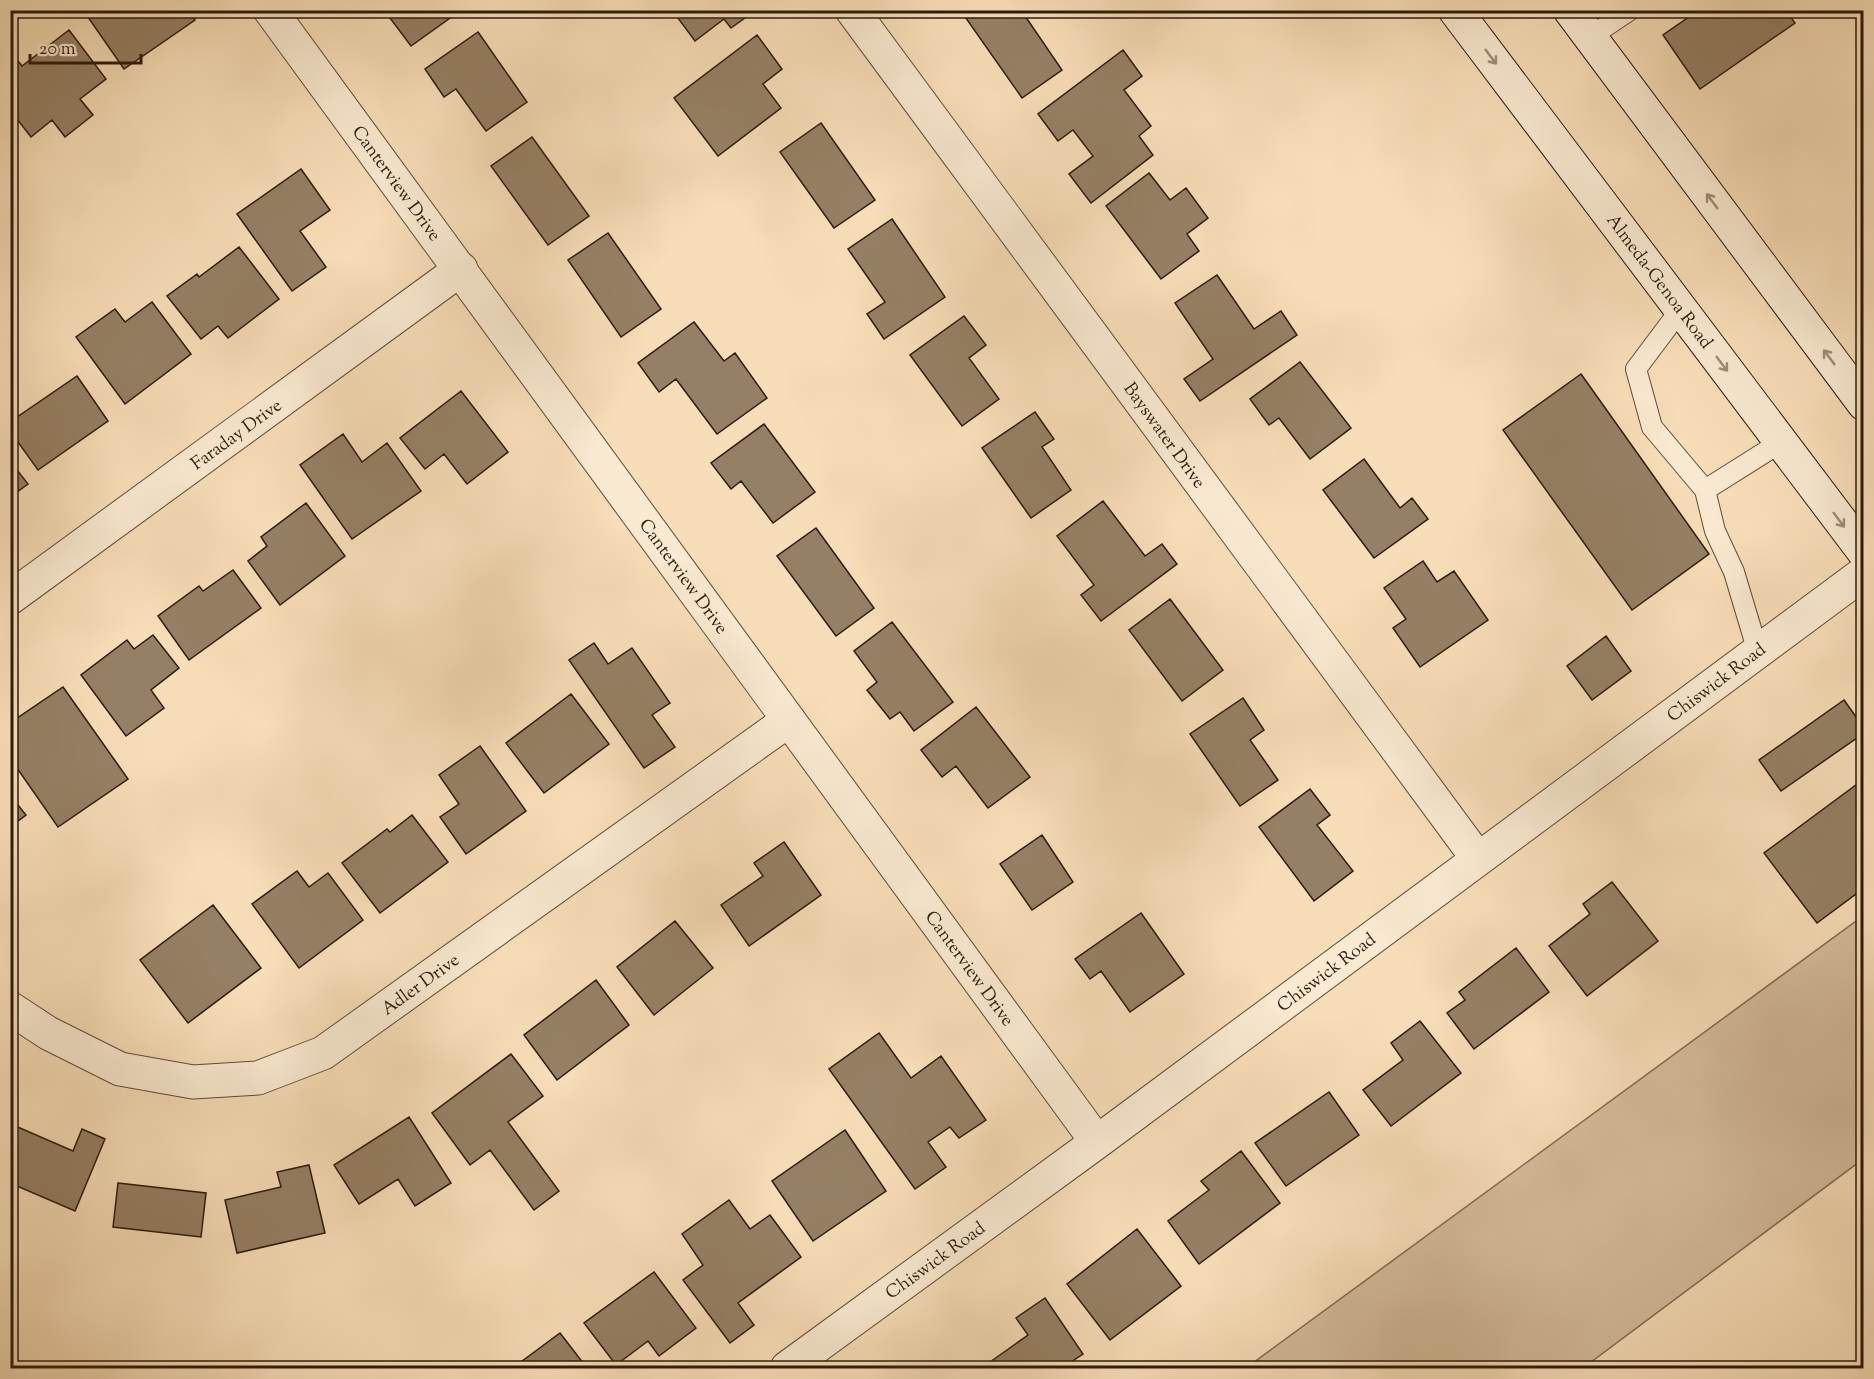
<svg xmlns="http://www.w3.org/2000/svg" width="1874" height="1379" viewBox="0 0 1874 1379" font-family="'Sorts Mill Goudy',serif">
<rect width="100%" height="100%" fill="#f8deb8"/>
<filter id="stains"><feTurbulence type="fractalNoise" baseFrequency=".00333" numOctaves="4"/><feColorMatrix values="0 0 0 0 .2 0 0 0 0 .09 0 0 0 0 .02 0 0 0 .5 -.17"/></filter>
<radialGradient id="worn" r=".72"><stop offset=".6" stop-color="#630" stop-opacity="0"/><stop offset="1" stop-color="#630" stop-opacity=".3"/></radialGradient>
<!-- green -->
<path fill="#d5bd9b" stroke="#806c54" stroke-width="1.5" d="M1863,916V1159L1583,1368H1246Z"/>
<!-- building -->
<path fill="#968065" stroke="#2c1a0c" stroke-width="1.5" d="M83,10H189L195,20L124,69Z
M384,10H444L450,18L411,46Z
M672,10H756L731,28L724,19L695,41Z
M968,10H1021L1062,70L1022,98L963,14Z
M1699,10H1786L1795,23L1700,89L1663,35Z
M69,30L106,79L80,99L93,115L65,137L52,120L31,137L10,110V51L22,66Z
M478,32L527,102L486,131L456,89L444,97L425,69Z
M757,35L782,69L763,84L781,108L718,156L674,98Z
M1123,50L1142,76L1124,90L1151,126L1139,136L1153,155L1091,203L1069,174L1093,156L1073,130L1058,141L1038,114Z
M821,123L875,200L834,228L780,152Z
M532,137L589,216L548,245L491,166Z
M301,169L330,210L300,231L326,267L292,291L237,214Z
M1149,173L1170,200L1186,188L1208,218L1187,234L1199,251L1161,279L1106,206Z
M892,219L945,297L884,339L867,314L885,302L848,249Z
M608,233L661,309L621,337L568,260Z
M239,247L279,299L228,338L218,326L201,339L167,296L197,274L199,277Z
M1217,275L1254,329L1281,311L1297,335L1200,401L1184,379L1213,359L1175,303Z
M152,302L191,354L125,404L76,337L115,309L125,322Z
M964,316L986,345L969,358L999,399L962,426L910,355Z
M694,322L724,361L735,353L767,398L717,434L676,379L659,392L638,363Z
M1300,362L1351,428L1310,459L1279,418L1269,425L1250,399Z
M1581,374L1709,554L1632,610L1503,430Z
M77,376L108,421L38,470L10,431V422Z
M461,391L508,452L467,484L444,454L425,469L400,438Z
M1035,412L1054,439L1042,447L1071,490L1031,518L982,448Z
M764,424L815,492L773,523L741,481L731,489L711,463Z
M343,434L362,462L387,443L421,491L352,539L300,465Z
M1364,459L1400,508L1412,498L1428,519L1374,558L1323,490Z
M10,461L28,484L10,497Z
M1103,501L1145,556L1162,544L1177,564L1101,621L1081,595L1094,585L1057,536Z
M306,503L345,556L280,605L248,561L267,546L261,537Z
M816,528L874,608L836,636L777,556Z
M1423,561L1437,582L1454,571L1488,620L1420,667L1393,628L1406,619L1384,588Z
M233,570L261,608L189,660L158,616L199,586L203,591Z
M1170,599L1223,670L1182,701L1129,630Z
M892,622L953,702L914,731L900,712L890,719L867,690L877,682L854,651Z
M153,635L179,668L151,690L164,708L126,736L81,675L127,640L134,649Z
M1606,636L1631,671L1592,700L1567,666Z
M594,643L608,664L632,648L670,703L652,715L675,747L644,768L569,660Z
M63,687L128,779L58,827L10,758V723Z
M571,694L609,744L544,793L506,743Z
M1243,698L1264,730L1250,740L1278,780L1240,806L1190,734Z
M1844,700L1864,728V733L1781,791L1759,760Z
M976,707L1030,777L988,808L956,766L942,777L921,750Z
M480,746L526,811L466,854L440,817L459,804L439,775Z
M1864,779V888L1817,923L1764,853Z
M1310,789L1330,815L1317,825L1353,871L1314,901L1259,827Z
M10,795L26,815L10,827Z
M412,815L448,862L380,913L342,863L387,829L390,832Z
M1042,835L1073,882L1032,910L1000,864Z
M784,842L821,895L749,946L721,905L763,876L754,863Z
M297,871L309,887L328,873L363,920L299,968L252,904Z
M1612,882L1658,941L1587,996L1549,946L1590,914L1583,904Z
M213,905L261,968L188,1023L140,960Z
M1141,913L1184,974L1130,1012L1101,971L1090,979L1075,959Z
M675,921L713,968L654,1015L617,967Z
M1516,948L1549,992L1474,1049L1447,1013L1465,1000L1459,992Z
M596,980L629,1025L557,1080L524,1035Z
M1420,1021L1461,1073L1391,1126L1363,1090L1403,1060L1391,1043Z
M879,1033L911,1078L941,1056L986,1120L959,1138L950,1127L928,1142L946,1167L915,1189L829,1069Z
M511,1054L543,1096L508,1122L559,1191L534,1210L490,1150L470,1165L432,1113Z
M1329,1092L1359,1135L1286,1186L1255,1143Z
M409,1117L451,1183L415,1206L398,1179L359,1204L334,1165Z
M13,1125L73,1151L82,1129L105,1139L75,1211L10,1183V1130Z
M845,1130L886,1191L813,1241L772,1181Z
M1241,1151L1280,1203L1199,1264L1168,1221L1209,1190L1201,1181Z
M309,1165L325,1233L237,1253L225,1200L281,1187L277,1172Z
M118,1183L206,1193L201,1237L113,1227Z
M729,1200L750,1229L770,1215L801,1257L738,1303L754,1325L730,1343L683,1280L703,1265L682,1234Z
M1137,1229L1181,1286L1110,1340L1067,1284Z
M654,1272L696,1328L659,1356L648,1341L616,1365L584,1323Z
M1045,1298L1083,1354L1062,1368H984L983,1367L1028,1335L1016,1318Z
M560,1333L587,1368H515L514,1367Z"/>
<g fill="none" stroke-linecap="round" stroke-linejoin="round">
<defs>
<path id="service" d="M1590,37L1630,10
M1681,309L1636,369L1652,427L1705,490
M1758,652L1734,572L1715,531L1705,490L1781,442"/>
<path id="minor" d="M270,10L1097,1142
M852,10L1478,859
M10,598L461,269
M10,1008L48,1033L120,1069L193,1082L258,1078L323,1053L789,720
M787,1368L1097,1142L1864,573"/>
<path id="secondary" d="M1455,10L1864,552
M1570,10L1864,404"/>
</defs>
<!-- service casing -->
<use href="#service" stroke="#5f4b37" stroke-width="22"/>
<!-- minor casing -->
<use href="#minor" stroke="#5f4b37" stroke-width="35"/>
<!-- secondary casing -->
<use href="#secondary" stroke="#2c1a0c" stroke-width="35"/>
<!-- service -->
<use href="#service" stroke="#faead1" stroke-width="20"/>
<!-- minor -->
<use href="#minor" stroke="#faead1" stroke-width="33"/>
<!-- secondary -->
<use href="#secondary" stroke="#faead1" stroke-width="33"/>
</g>
<!-- one-way arrows -->
<defs><path id="oneway-shaft" d="M-6 0H5M1.5-3L5.5 0L1.5 3" fill="none" stroke-width="1.6" stroke-linecap="round" stroke-linejoin="round" transform="scale(1.5)"/></defs>
<g stroke="#9d8c78">
<use href="#oneway-shaft" transform="translate(1491 57) rotate(53)"/>
<use href="#oneway-shaft" transform="translate(1712 201) rotate(-127)"/>
<use href="#oneway-shaft" transform="translate(1829 357) rotate(-127)"/>
<use href="#oneway-shaft" transform="translate(1722 364) rotate(53)"/>
<use href="#oneway-shaft" transform="translate(1839 520) rotate(53)"/>
</g>
<g text-anchor="middle" stroke-width="4.5" stroke-linejoin="round" paint-order="stroke">
<!-- street labels -->
<g font-size="18" fill="#2c1a0c" stroke="#faead1">
<text transform="translate(397 183) rotate(54)" y="6">Canterview Drive</text>
<text transform="translate(1660 281) rotate(53)" y="6">Almeda-Genoa Road</text>
<text transform="translate(236 434) rotate(-36)" y="6">Faraday Drive</text>
<text transform="translate(1165 435) rotate(54)" y="6">Bayswater Drive</text>
<text transform="translate(684 576) rotate(54)" y="6">Canterview Drive</text>
<text transform="translate(1716 682) rotate(-37)" y="6">Chiswick Road</text>
<text transform="translate(970 968) rotate(54)" y="6">Canterview Drive</text>
<text transform="translate(1326 972) rotate(-37)" y="6">Chiswick Road</text>
<text transform="translate(420 984) rotate(-36)" y="6">Adler Drive</text>
<text transform="translate(935 1260) rotate(-36)" y="6">Chiswick Road</text>
</g>
</g>
<!-- margin -->
<rect width="1874" height="1379" fill="none" stroke="#f8deb8" stroke-width="36"/>
<rect x="12" y="12" width="1850" height="1355" fill="none" stroke="#2c1a0c" stroke-width="3"/>
<rect x="18" y="18" width="1838" height="1343" fill="none" stroke="#2c1a0c" stroke-width="1.5"/>
<!-- scale -->
<path d="M30 54v9h111v-9" fill="none" stroke="#2c1a0c" stroke-width="3"/>
<text x="39" y="54" font-size="18" fill="#2c1a0c" stroke="#faead1" stroke-width="4.5" paint-order="stroke">20 m</text>
<rect width="100%" height="100%" filter="url(#stains)"/>
<rect width="100%" height="100%" fill="url(#worn)"/>
</svg>
